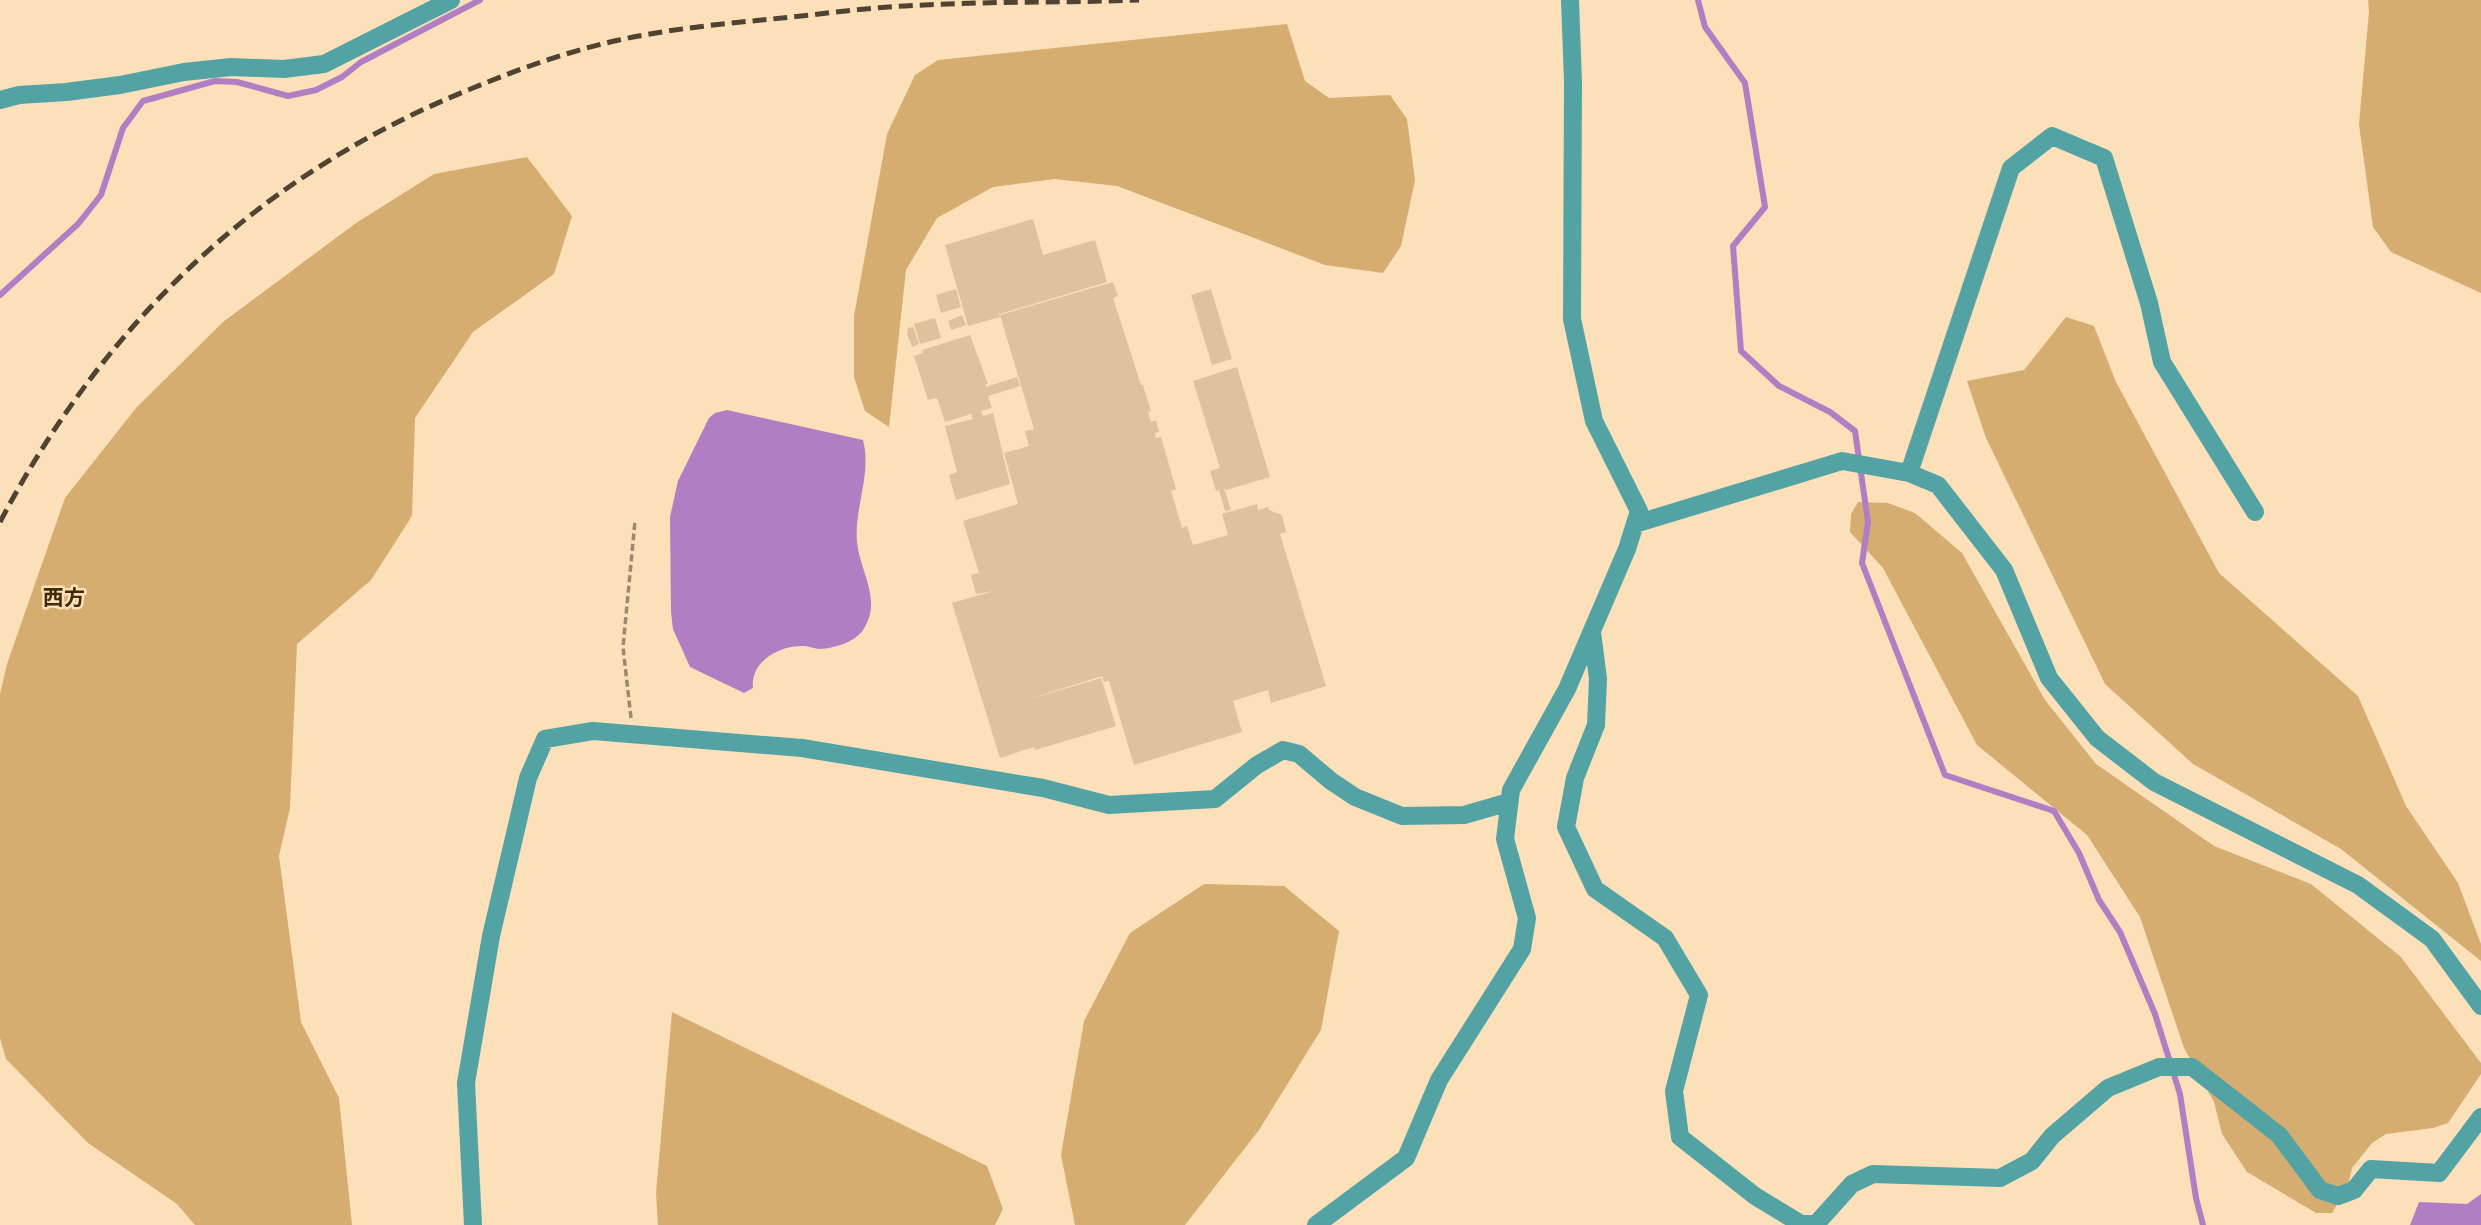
<svg xmlns="http://www.w3.org/2000/svg" width="2481" height="1225" viewBox="0 0 2481 1225" font-family="Georgia,'Noto Sans JP',serif">
<rect width="100%" height="100%" fill="#fbe0ba"/>
<!-- green -->
<path fill="#d6ad71" d="M2368,0H2481V293L2391,252L2373,227L2359,124L2369,12Z
M1287,24L1305,81L1329,98L1390,95L1407,119L1415,180L1401,246L1383,273L1325,265L1117,186L1055,179L993,187L937,218L906,270L889,427L865,411L854,377V316L887,134L915,75L938,60Z
M527,157L572,216L554,274L473,332L415,418L412,516L371,580L297,644L290,808L279,856L301,1022L339,1098L352,1225H195L177,1204L88,1143L6,1059L0,1038V694L7,664L65,498L136,408L223,322L356,223L434,174Z
M2066,317L2094,326L2116,382L2219,573L2358,696L2406,806L2458,883L2481,944V961L2341,849L2193,764L2105,684L1986,438L1967,381L2024,370Z
M1858,502L1888,503L1915,513L1962,553L2045,700L2096,764L2214,846L2311,884L2401,957L2481,1063V1074L2448,1123L2433,1128L2386,1134L2372,1143L2352,1168L2348,1186L2332,1213H2316L2247,1172L2222,1134L2214,1102L2184,1048L2140,917L2087,835L1977,745L1883,568L1850,532L1851,514Z
M1204,884L1284,886L1339,931L1321,1030L1259,1130L1185,1225H1075L1061,1155L1084,1021L1130,933Z
M672,1012L987,1166L1003,1209L995,1225H658L656,1193Z"/>
<!-- water -->
<path fill="#b17ec3" d="M727,410L863,440C872,474 854,508 857,542C860,573 883,600 863,630C855,642 835,648 820,649C815,649 809,646 804,646C780,645 750,661 753,688L744,693L690,667L673,629L671,612L670,517L678,481L709,418L715,413Z
M2481,1194V1225H2410L2419,1202L2467,1204Z"/>
<g fill="none" stroke-linecap="round" stroke-linejoin="round">
<!-- stream -->
<path stroke="#b17ec3" stroke-width="6" d="M1698,0L1705,27L1745,83L1765,207L1733,246L1741,351L1779,386L1830,412L1855,431L1868,522L1862,563L1945,775L2054,811L2079,853L2099,900L2120,932L2155,1014L2180,1094L2196,1198L2203,1225
M0,295L78,224L101,195L123,128L143,101L215,81L237,82L288,96L316,90L342,77L361,62L480,0"/>
</g>
<!-- building -->
<path fill="#ddc29d" d="M1033,219L1043,255L1095,240L1107,282L1000,314L998,309L1000,317L968,326L945,245Z
M1113,282L1118,296L1113,298L1141,385H1143L1151,411L1148,412L1151,422L1156,420L1159,432L1155,433L1156,438L1161,437L1176,489L1171,491L1182,528L1187,526L1193,545L1228,535L1222,514L1257,504L1258,510L1268,507L1269,510L1282,515L1286,532L1280,534L1326,686L1271,703L1268,690L1233,701L1242,732L1134,765L1109,681L1104,682L1102,676L1023,701L1101,678L1116,726L1035,750L1034,747L1000,758L952,603L994,591L976,594L971,575L979,573L963,521L1018,504L1004,453L1029,446L1025,431L1034,429L1000,315Z
M956,289L961,307L941,313L936,295Z
M1211,289L1232,359L1212,365L1191,295Z
M962,315L966,325L951,330L948,321Z
M935,318L941,338L920,344L914,324Z
M913,327L919,344L912,347L907,334L908,328Z
M970,335L988,384H985L986,387L1017,377L1020,386L988,396L992,408L981,411L983,416L993,413L1010,484L956,500L949,475L957,472L945,426L973,419L971,414L945,422L937,398L928,400L914,356L923,353L922,350Z
M1237,367L1270,477L1226,490L1224,488L1231,510L1225,511L1219,490L1216,491L1210,471L1220,468L1193,381Z"/>
<g fill="none" stroke-linecap="round" stroke-linejoin="round">
<!-- path -->
<path stroke="#9c896f" stroke-width="3.5" stroke-dasharray="7 3.5" stroke-linecap="butt" d="M631,718L623,647L635,521"/>
<!-- minor -->
<path stroke="#53a3a5" stroke-width="18" d="M0,100L19,95L66,92L120,85L184,72L231,67L284,69L324,64L451,0
M1909,473L2011,168L2052,136L2104,158L2149,303L2162,362L2255,512
M1635,524L1842,461L1909,473L1938,485L2004,570L2049,678L2097,738L2154,782L2358,885L2432,939L2481,1006
M1592,632L1598,679L1596,725L1575,778L1566,827L1595,889L1665,938L1699,995L1674,1091L1680,1137L1755,1196L1801,1224H1816L1852,1184L1873,1174L2000,1178L2032,1161L2052,1136L2108,1088L2159,1067H2192L2279,1135L2320,1190L2338,1196L2354,1190L2371,1169L2439,1173L2481,1117
M473,1225L466,1083L491,936L528,778L545,739L593,731L802,748L1043,788L1109,805L1215,799L1257,765L1283,750L1299,754L1331,781L1355,797L1402,816L1464,815L1509,802
M1316,1225L1406,1158L1439,1080L1522,949L1527,918L1505,839L1511,790L1567,689L1627,549L1639,511L1594,421L1572,319L1573,82L1570,0"/>
<!-- rail -->
<path stroke="#504332" stroke-width="5" stroke-dasharray="14 7" stroke-linecap="butt" d="M0,522C106,320 261,173 473,88C521,68 569,51 619,40C669,29 721,24 772,19C816,15 861,8 905,6C983,1 1061,3 1139,0"/>
</g>
<g text-anchor="middle" stroke-width="5" stroke-linejoin="round" paint-order="stroke">
<!-- quarter labels -->
<g font-size="21" font-weight="bold" fill="#412c07" stroke="#fbe0ba">
<text x="64" y="605">西方</text>
</g>
</g>
</svg>
